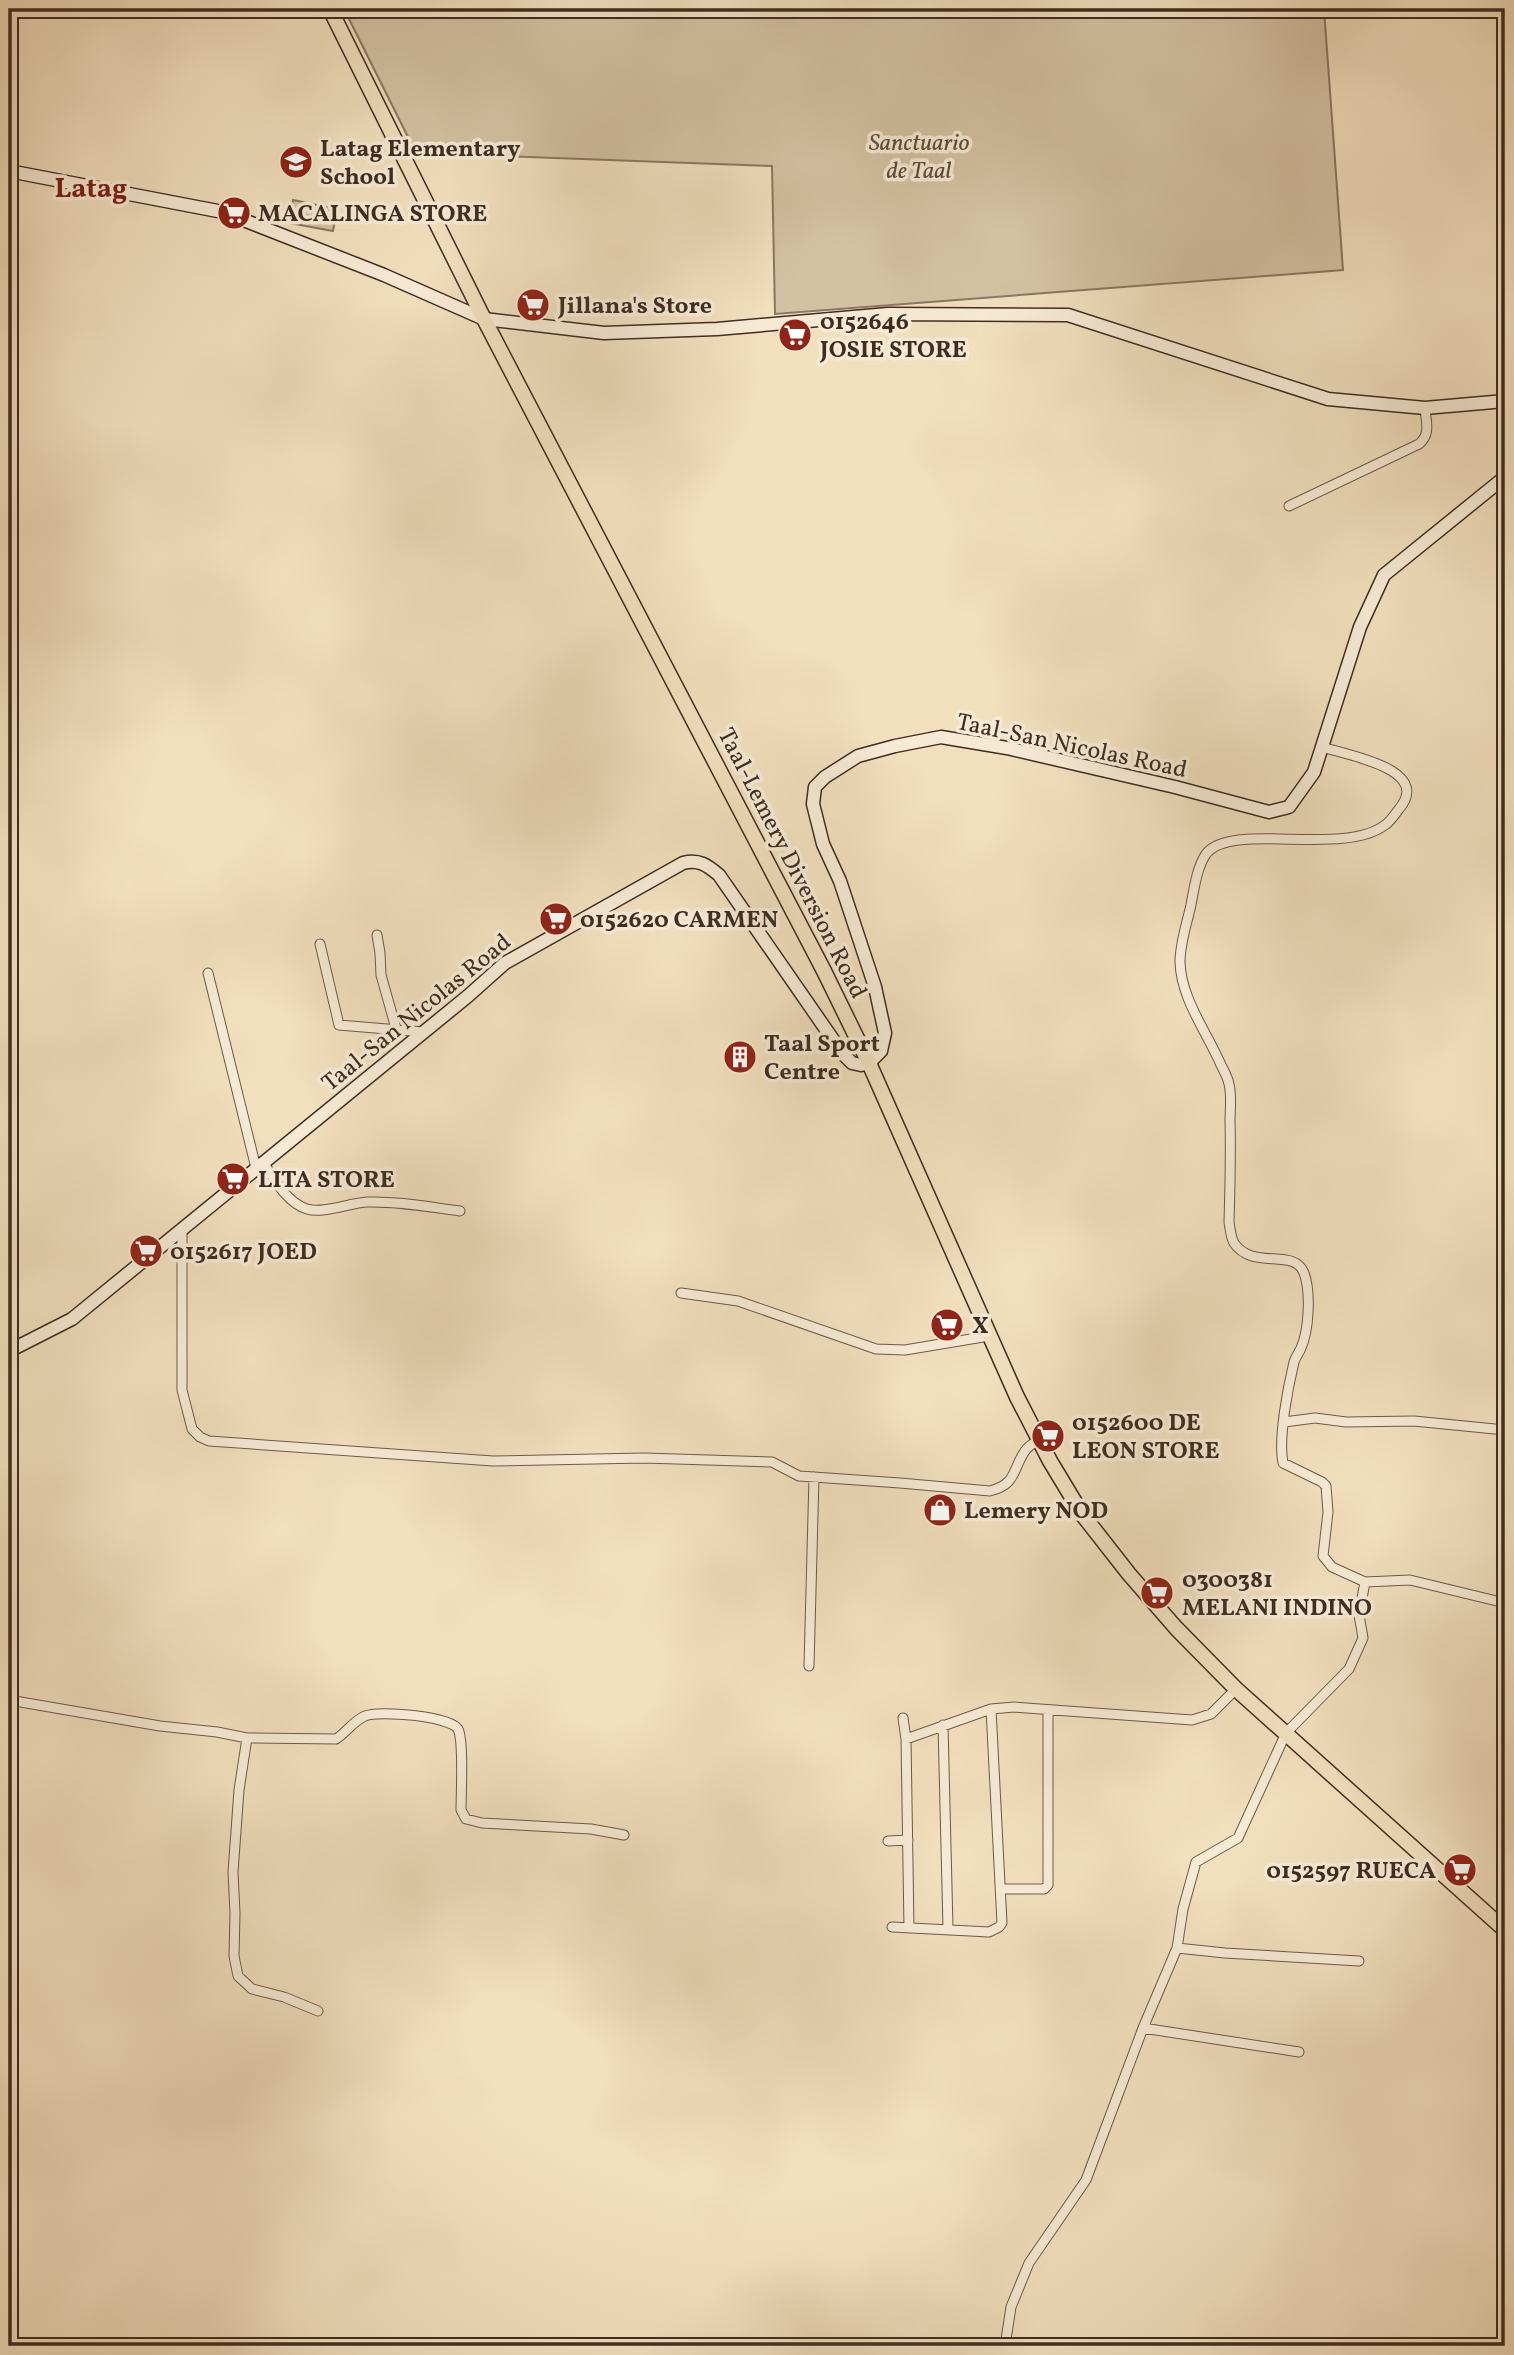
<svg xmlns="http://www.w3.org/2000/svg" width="1514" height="2355" viewBox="0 0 1514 2355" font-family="Vollkorn,serif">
<rect width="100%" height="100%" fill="#f2dfbe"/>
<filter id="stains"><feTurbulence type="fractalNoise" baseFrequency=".00286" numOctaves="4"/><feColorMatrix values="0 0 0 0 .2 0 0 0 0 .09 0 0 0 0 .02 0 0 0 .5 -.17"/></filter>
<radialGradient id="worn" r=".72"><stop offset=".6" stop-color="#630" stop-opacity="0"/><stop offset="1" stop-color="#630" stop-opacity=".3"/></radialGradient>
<!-- green -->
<path fill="#d4c1a3" stroke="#8a7762" stroke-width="2" d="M344,9H1324L1343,270L775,314L772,166L416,153Z
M293,200L337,209L333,231L289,223Z"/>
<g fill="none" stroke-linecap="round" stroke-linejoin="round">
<defs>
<path id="street" d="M1289,506L1419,444C1431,434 1426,422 1425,408
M1322,747C1347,755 1433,769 1399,809C1395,814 1391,821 1385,825C1343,857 1231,821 1206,854C1197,867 1194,889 1191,905C1187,923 1180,943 1180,962C1181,999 1207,1032 1221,1065C1224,1071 1228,1078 1229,1084C1232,1096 1230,1110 1230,1122C1231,1155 1230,1189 1229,1222C1230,1229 1231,1238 1234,1243C1253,1271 1294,1247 1304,1273C1311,1292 1309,1330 1301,1348C1299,1353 1296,1356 1294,1362C1288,1387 1278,1438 1283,1463L1322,1482L1326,1486L1328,1512L1323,1556L1332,1567L1365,1582
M377,935L380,953L381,975L397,1032
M320,944L339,1025L423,1032
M208,973L256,1168
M263,1162C274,1179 287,1203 307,1209C322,1214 350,1203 367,1202C398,1201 429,1207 460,1211
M182,1228V1390L192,1429L200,1437L209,1441L493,1461L644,1458L772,1462L799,1476L900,1483L990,1491C1017,1484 1012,1470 1025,1451C1028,1446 1034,1443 1039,1440
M681,1293L738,1301L876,1349L905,1350L989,1336
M1284,1422L1315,1418L1346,1422L1414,1421L1505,1430
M809,1666L814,1477
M9,1700L160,1726L217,1732L247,1738L239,1790L233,1872L235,1913L234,1956L238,1976L252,1989L284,1997L318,2011
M903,1718L906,1739L909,1928
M943,1725L948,1928
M247,1738L336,1739C347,1732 353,1721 365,1716C378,1710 450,1716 458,1729C464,1741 461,1795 461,1810L466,1819L482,1823L591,1829L624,1835
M906,1739L991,1709L1014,1707L1192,1720L1211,1714L1236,1689
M888,1841L908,1840
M1001,1889H1044L1048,1885V1710
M892,1927L989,1932L999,1927L1002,1923L991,1709
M1177,1948L1225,1953L1359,1961
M1143,2028L1299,2052
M1005,2346L1011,2307L1029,2263L1086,2180L1143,2028L1177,1948L1183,1909L1196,1862L1238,1838L1286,1733L1349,1669L1363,1638L1359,1615L1365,1582L1410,1580L1505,1603"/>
<path id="secondary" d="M9,171L223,212L384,275L484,319L604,333L717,329L888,314L1068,315L1328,399L1425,408L1505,401
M9,1351L72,1319L468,996L505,963L683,863C699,859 707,865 719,875L843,1054L852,1063L861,1065L869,1063L881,1051L885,1033L875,987L840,881L823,844L813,804L815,787L825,777L858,756L895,746L941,737L1007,748L1175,787L1269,812L1289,807L1314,772L1360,627L1384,575L1505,477"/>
<path id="primary" d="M330,9L484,319L824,971L869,1063L1017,1397L1050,1461L1082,1514L1129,1574L1176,1628L1236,1689L1505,1930"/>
</defs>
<!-- street casing -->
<use href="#street" stroke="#6c5a49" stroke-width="11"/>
<!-- secondary casing -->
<use href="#secondary" stroke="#3f2d22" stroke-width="15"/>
<!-- primary casing -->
<use href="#primary" stroke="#3f2d22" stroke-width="17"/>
<!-- street -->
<use href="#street" stroke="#f7ead5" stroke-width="9"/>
<!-- secondary -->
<use href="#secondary" stroke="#f7ead5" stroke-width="12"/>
<!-- primary -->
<use href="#primary" stroke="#f2dfbe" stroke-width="14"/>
</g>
<!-- icons -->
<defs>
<symbol id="school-disc" viewBox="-11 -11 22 22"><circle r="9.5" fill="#8f2418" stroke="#f7ead5"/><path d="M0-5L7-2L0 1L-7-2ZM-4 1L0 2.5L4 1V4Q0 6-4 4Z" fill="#fff"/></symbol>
<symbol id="supermarket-disc" viewBox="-11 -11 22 22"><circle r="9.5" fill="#8f2418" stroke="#f7ead5"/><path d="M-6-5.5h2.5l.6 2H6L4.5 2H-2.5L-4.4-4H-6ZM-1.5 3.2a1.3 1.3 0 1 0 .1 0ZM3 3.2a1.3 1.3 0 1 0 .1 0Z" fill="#fff"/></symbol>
<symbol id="building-disc" viewBox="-11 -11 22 22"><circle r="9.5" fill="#8f2418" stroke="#f7ead5"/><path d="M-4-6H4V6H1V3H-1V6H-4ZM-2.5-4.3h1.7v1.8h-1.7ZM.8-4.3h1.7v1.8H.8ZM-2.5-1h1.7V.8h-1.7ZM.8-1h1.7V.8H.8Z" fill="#fff"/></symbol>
<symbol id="shop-disc" viewBox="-11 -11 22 22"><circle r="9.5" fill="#8f2418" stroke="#f7ead5"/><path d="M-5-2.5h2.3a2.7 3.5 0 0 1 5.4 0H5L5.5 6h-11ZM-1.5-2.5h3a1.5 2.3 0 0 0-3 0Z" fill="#fff"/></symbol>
</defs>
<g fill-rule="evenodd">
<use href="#school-disc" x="277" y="143" width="38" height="38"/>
<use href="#supermarket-disc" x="215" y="194" width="38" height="38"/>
<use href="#supermarket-disc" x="514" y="286" width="38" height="38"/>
<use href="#supermarket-disc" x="776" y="316" width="38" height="38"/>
<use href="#supermarket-disc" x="537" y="900" width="38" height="38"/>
<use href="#building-disc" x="721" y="1038" width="38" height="38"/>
<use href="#supermarket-disc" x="214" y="1160" width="38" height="38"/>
<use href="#supermarket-disc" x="127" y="1232" width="38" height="38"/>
<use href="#supermarket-disc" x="928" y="1306" width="38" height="38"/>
<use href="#supermarket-disc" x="1029" y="1417" width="38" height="38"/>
<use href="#shop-disc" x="921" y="1491" width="38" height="38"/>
<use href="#supermarket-disc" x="1138" y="1574" width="38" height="38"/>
<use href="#supermarket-disc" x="1441" y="1851" width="38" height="38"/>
</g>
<g text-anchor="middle" stroke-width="7" stroke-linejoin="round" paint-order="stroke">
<!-- park labels -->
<g font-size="24" font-style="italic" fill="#5d4b3c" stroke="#f7ead5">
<text x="919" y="150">Sanctuario<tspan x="919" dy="28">de Taal</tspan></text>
</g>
<!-- poi labels -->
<g font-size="24" font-weight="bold" fill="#3f2d22" stroke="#f7ead5" text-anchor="start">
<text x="320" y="156">Latag Elementary<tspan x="320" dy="28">School</tspan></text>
<text x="258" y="221">MACALINGA STORE</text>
<text x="558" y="313">Jillana's Store</text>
<text x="820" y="329">0152646<tspan x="820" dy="28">JOSIE STORE</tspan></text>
<text x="580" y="927">0152620 CARMEN</text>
<text x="764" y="1051">Taal Sport<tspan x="764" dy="28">Centre</tspan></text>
<text x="258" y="1187">LITA STORE</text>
<text x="170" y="1259">0152617 JOED</text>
<text x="972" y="1333">X</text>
<text x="1072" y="1430">0152600 DE<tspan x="1072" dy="28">LEON STORE</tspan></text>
<text x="964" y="1518">Lemery NOD</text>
<text x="1182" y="1587">0300381<tspan x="1182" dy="28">MELANI INDINO</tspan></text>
<text x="1436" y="1878" text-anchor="end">0152597 RUECA</text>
</g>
<!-- street labels -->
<g font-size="24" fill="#3f2d22" stroke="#f7ead5">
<text transform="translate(1072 745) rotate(12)" y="8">Taal-San Nicolas Road</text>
<text transform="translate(793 863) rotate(63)" y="8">Taal-Lemery Diversion Road</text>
<text transform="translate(416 1012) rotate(-39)" y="8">Taal-San Nicolas Road</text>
</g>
<!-- quarter labels -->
<g font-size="28" font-weight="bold" fill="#7a1f14" stroke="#f7ead5">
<text x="91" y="197">Latag</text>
</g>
</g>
<!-- margin -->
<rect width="1514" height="2355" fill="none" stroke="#f2dfbe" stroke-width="35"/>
<rect x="10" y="10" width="1493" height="2334" fill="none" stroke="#3f2d22" stroke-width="3.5"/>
<rect x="18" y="18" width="1479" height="2320" fill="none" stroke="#3f2d22" stroke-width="2"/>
<rect width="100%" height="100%" filter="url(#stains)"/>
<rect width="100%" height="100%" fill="url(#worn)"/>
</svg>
